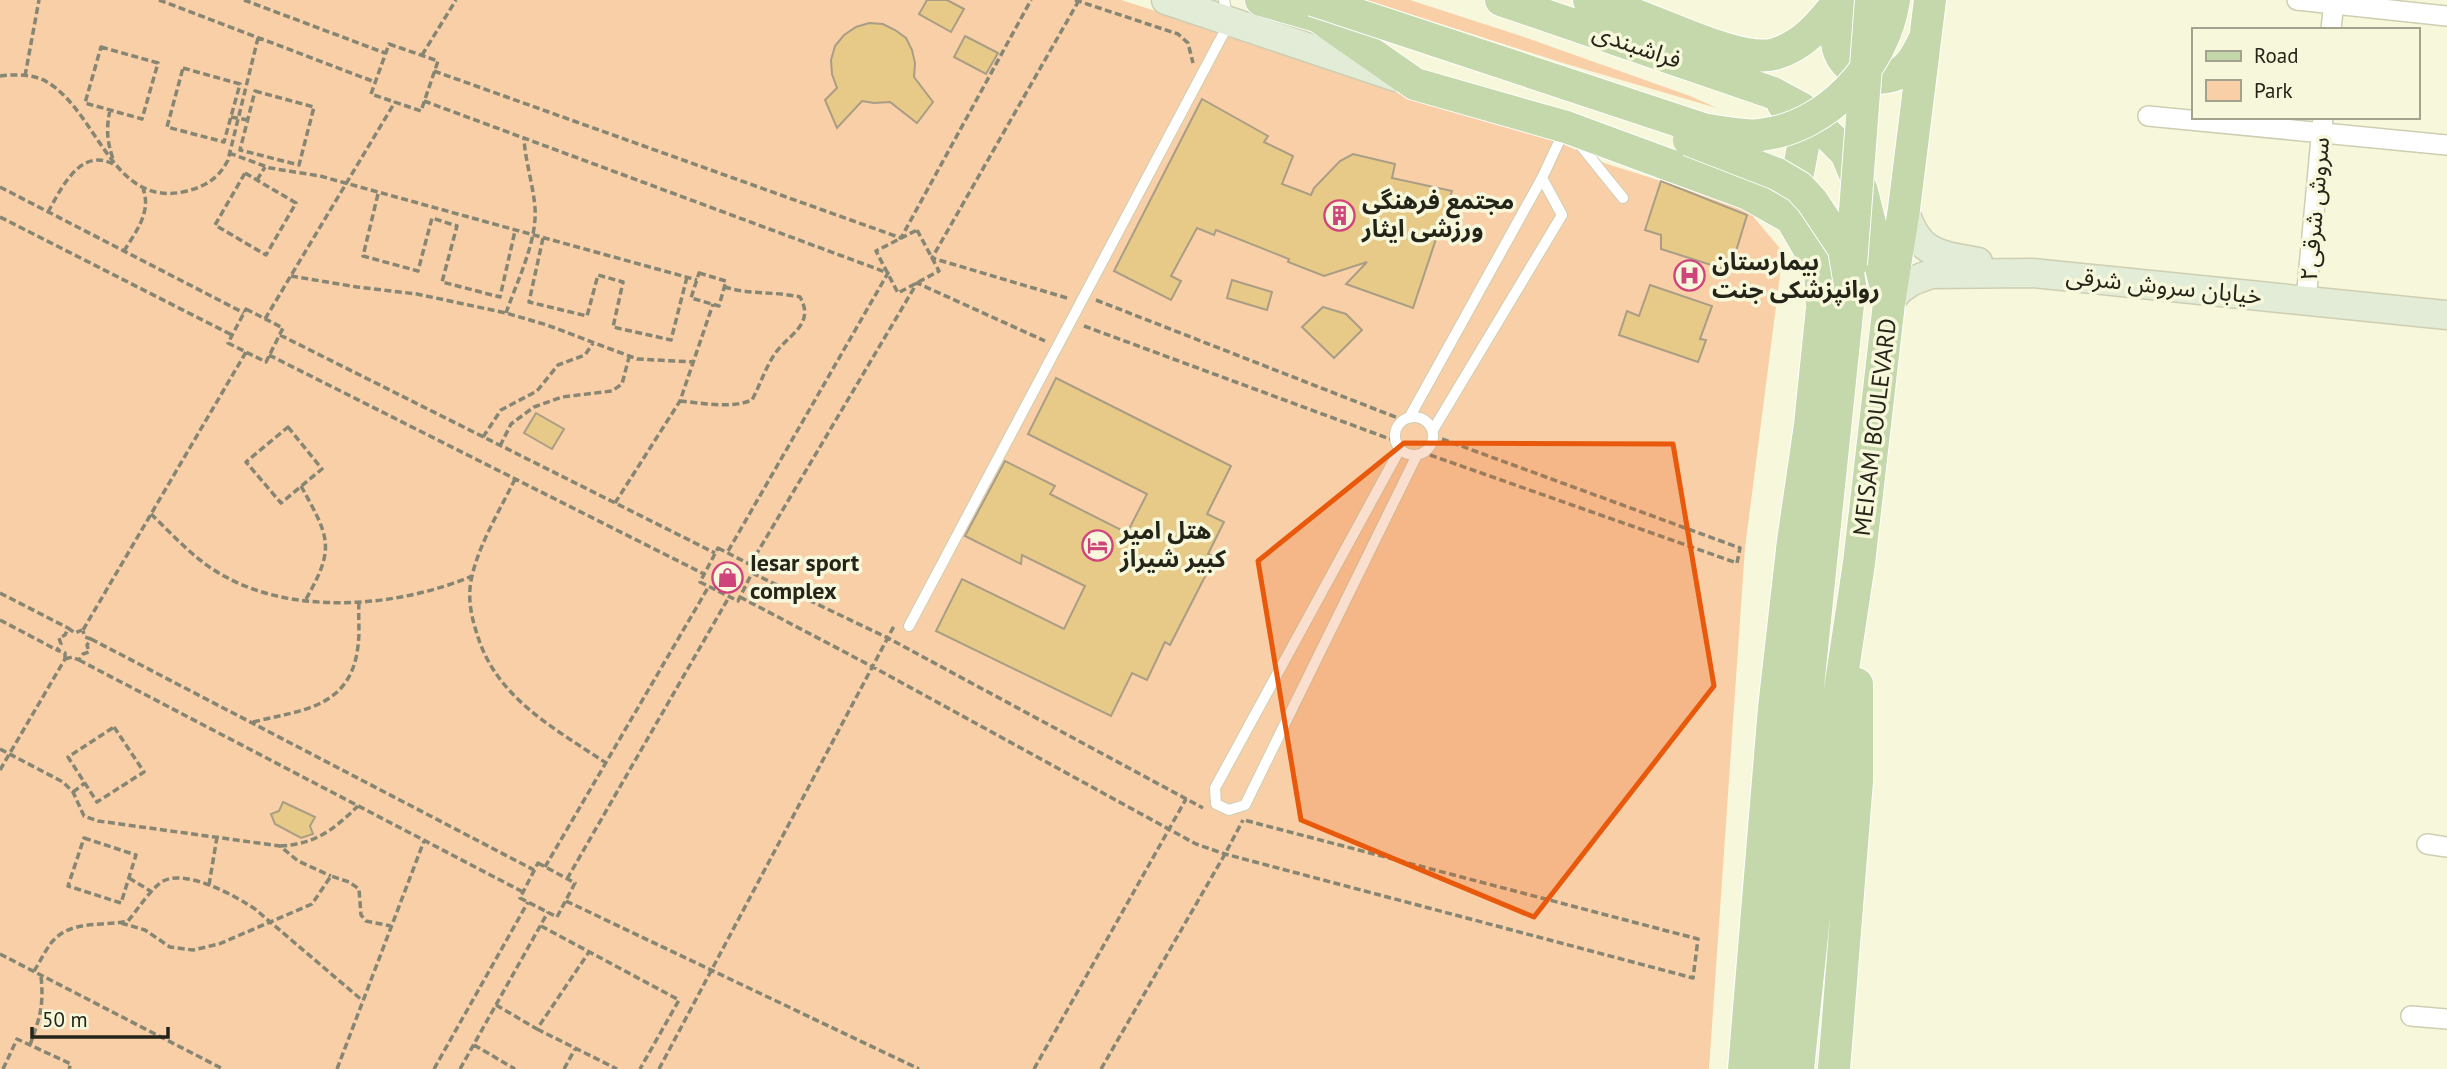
<svg xmlns="http://www.w3.org/2000/svg" width="2447" height="1069" viewBox="0 0 2447 1069" font-family="'PT Sans','Noto Sans Arabic',sans-serif">
<rect width="100%" height="100%" fill="#f7f7db"/>
<!-- green -->
<path fill="#f9cfa8" d="M0,0H1121L1542,134L1604,163L1746,208L1783,252L1745,548L1709,1069H0Z
M1366,0H1410L1524,37L1690,96L1717,108L1563,63Z"/>
<!-- building -->
<path fill="#e8ca88" stroke="#a99d85" stroke-width="2" d="M927,0H947L964,9L951,32L919,14Z
M869,23L883,24L895,30L906,38L912,50L915,63L914,77L933,102L917,123L890,102L874,103L862,101L837,128L825,100L837,88L832,74L831,60L835,46L844,35L856,27Z
M965,36L998,53L986,74L954,57Z
M1202,99L1268,136L1264,142L1293,156L1282,184L1311,195L1314,188L1340,161L1353,154L1395,164L1392,178L1452,191L1413,308L1346,284L1367,262L1324,276L1288,262L1289,259L1216,230L1214,235L1197,228L1171,276L1181,281L1171,300L1114,271Z
M1661,181L1747,215L1730,271L1661,249V235L1645,230Z
M1232,280L1272,292L1267,310L1227,298Z
M1650,285L1712,306L1700,339L1706,340L1698,362L1619,335L1627,311L1639,316Z
M1323,307L1346,314L1362,330L1334,358L1302,327Z
M1056,378L1231,466L1207,514L1224,522L1208,554L1215,557L1170,645L1165,642L1147,680L1132,673L1111,716L936,631L962,579L1064,629L1085,586L1022,555L1021,564L965,536L1005,461L1055,486L1050,494L1127,533L1147,494L1028,434Z
M536,413L564,429L552,449L524,433Z
M283,802L315,817L310,826L313,834L301,838L275,824L271,814L279,811Z"/>
<g fill="none" stroke-linecap="round" stroke-linejoin="round">
<defs>
<path id="lane" d="M1577,141L1623,198
M1395 436a19 19 0 1 1 38 0a19 19 0 1 1-38 0Z
M1409,418L1542,178L1564,131
M1433,430L1562,215L1542,178
M1400,449L1215,788L1216,804L1229,810L1245,805L1417,455
M909,626L1229,23L1224,0"/>
<path id="street" d="M2297,0L2447,16
M2331,30L2334,0
M2148,116L2447,145
M2306,300L2323,117
M2427,844L2447,847
M2411,1016L2447,1019"/>
<path id="secondary" d="M1166,0L1396,77
M1904,209C1918,254 1936,254 1978,262
M1889,303L1899,290L1912,281L1931,274L2032,273L2447,315"/>
<path id="primary" d="M1261,0L1334,21
M1501,0L1773,93L1801,108L1846,153L1862,191L1886,288
M1589,0C1608,6 1627,11 1646,19C1676,30 1744,63 1775,54C1805,45 1821,23 1840,0
M1846,0C1842,13 1835,30 1837,43C1840,70 1873,85 1897,74C1911,68 1918,52 1924,40
M1316,15L1415,84L1566,127L1748,194L1791,218L1820,268L1822,308L1810,425L1793,541L1774,708L1744,1069
M1767,191L1777,189L1798,173L1803,147L1799,121L1783,104
M1768,1069L1850,285
M1798,1069L1833,736L1859,563L1889,303L1904,209L1930,0
M1834,1069L1857,781V684"/>
</defs>
<!-- lane casing -->
<use href="#lane" stroke="#ceceb2" stroke-width="12"/>
<!-- street casing -->
<use href="#street" stroke="#ceceb2" stroke-width="22"/>
<!-- secondary casing -->
<use href="#secondary" stroke="#ceceb2" stroke-width="31"/>
<!-- primary casing -->
<use href="#primary" stroke="#fff" stroke-width="34"/>
<!-- path -->
<path stroke="#868673" stroke-width="3.5" stroke-dasharray="7 3.5" stroke-linecap="butt" d="M159,0L375,82
M244,0L385,53
M1075,0L1178,34L1188,43L1193,63
M389,44L438,61L421,111L371,94Z
M101,47L158,63L142,119L85,103Z
M422,55L456,0
M183,68L240,84L224,142L167,127Z
M434,71L901,238L1031,0
M0,76C15,74 34,74 47,82C99,113 112,210 187,191C206,186 219,178 228,160L258,38
M25,76L39,0
M255,91L314,107L299,165L240,150Z
M424,101L888,273L727,553
M110,110C106,129 107,141 113,159
M231,117L248,120
M229,153L270,168L320,176L697,280
M245,173L296,203L266,255L215,225Z
M257,180L265,167
M0,187L244,313
M378,194L363,256L418,271L432,218L457,226L442,282L500,297L515,231
M48,212C61,189 80,147 113,164
M0,217L232,335
M917,230L939,271L898,293L876,251Z
M543,238L529,302L587,316L598,275L623,282L613,327L671,340L687,277
M124,251C135,233 152,212 143,189
M699,273L726,281L719,306L691,298Z
M291,276L357,287L417,294L506,313L547,325L637,359L694,362
M1067,298L932,258L1078,2
M1096,300L1398,418
M246,309L283,328L266,362L228,343Z
M506,313C516,284 533,250 535,219C537,197 525,163 524,138
M265,319L395,102
M1084,326L1390,439
M280,335L715,553
M269,355L704,574
M680,401C702,403 731,409 752,400C760,385 765,369 774,355C787,335 816,325 800,297C774,291 750,295 725,287
M288,427L322,469L281,503L246,462Z
M483,437L501,410L537,391L558,365L585,355L593,343
M500,446L511,424L534,407L562,397L612,391L622,384L629,357
M1430,455L1737,563L1740,548L1442,439
M515,479C500,510 480,542 472,576C467,596 471,616 477,634C496,698 554,728 606,763
M301,486C329,537 336,547 306,599
M615,503L680,401L713,304
M151,514C174,536 196,561 224,576C295,616 399,607 472,576
M718,548L755,567L738,601L700,582Z
M750,565L917,283L1045,341
M752,573L888,638L1203,808
M0,593L68,628
M740,597L873,667L1196,844L1225,854L1693,978L1698,939L1244,820
M0,620L57,650
M83,630L246,352
M91,639L534,870
M65,659L72,657L79,660L83,654L89,652L87,645L91,639L85,637L83,631
M65,659V653L57,650L61,644L59,638L65,635L68,628L75,633L82,630
M79,660L523,892
M253,722C302,710 351,708 358,646C360,632 358,617 359,602
M114,727L144,772L97,802L68,757Z
M0,749L63,782L73,792L84,816L98,821L280,846L298,861L331,876
M0,770L65,659
M73,792L85,783
M84,838L136,855L121,903L68,886Z
M280,846C316,844 333,830 358,806
M538,863L575,883L557,917L520,898Z
M545,867L709,586
M129,878L152,892
M567,879L729,597
M209,885L217,837
M566,901L919,1069
M121,923L145,930L170,947L193,950L219,944L312,904L331,876L349,882L359,889L361,915L366,921L391,926
M541,926L679,1000L640,1069
M0,954L223,1069
M34,971C40,962 45,951 51,943C70,919 102,927 128,921C138,909 148,893 160,883C182,866 236,896 255,909L363,1001
M496,1005L537,1029L589,952
M537,1029L617,1069
M30,1045C40,1017 44,1006 41,976
M474,1045L515,1069
M3,1069L17,1039L71,1064L69,1069
M337,1069L424,841
M434,1069L528,902
M460,1069L548,912
M564,1069L575,1049
M659,1069L894,626
M1034,1069L1186,799
M1101,1069L1225,854L1243,820"/>
<!-- lane -->
<use href="#lane" stroke="#fff" stroke-width="10"/>
<!-- street -->
<use href="#street" stroke="#fff" stroke-width="19"/>
<!-- secondary -->
<use href="#secondary" stroke="#e2ecd6" stroke-width="28"/>
<!-- primary -->
<use href="#primary" stroke="#c4d8ac" stroke-width="32"/>
<defs>
<path id="primary-bridge" d="M1313,0L1706,130C1723,132 1743,137 1760,135C1827,128 1884,66 1894,0
M1689,140L1777,174L1799,187L1812,201L1844,249L1850,285
M1851,264L1871,0"/>
</defs>
<!-- primary-bridge casing -->
<use href="#primary-bridge" stroke="#fff" stroke-width="34" stroke-linecap="butt"/>
<!-- primary-bridge -->
<use href="#primary-bridge" stroke="#c4d8ac" stroke-width="32"/>
</g>
<!-- marked area -->
<path fill="#e8590c" fill-opacity="0.2" stroke="#e8590c" stroke-width="5" stroke-linejoin="round" d="M1404,443L1673,444L1714,686L1534,917L1301,820L1258,561Z"/>
<!-- icons -->
<defs>
<symbol id="building-ring" viewBox="-11 -11 22 22"><circle r="9.5" fill="#f7f7db" stroke="#cf457b" stroke-width="1.5"/><path d="M-4-6H4V6H1V3H-1V6H-4ZM-2.5-4.3h1.7v1.8h-1.7ZM.8-4.3h1.7v1.8H.8ZM-2.5-1h1.7V.8h-1.7ZM.8-1h1.7V.8H.8Z" fill="#cf457b"/></symbol>
<symbol id="hospital-ring" viewBox="-11 -11 22 22"><circle r="9.5" fill="#f7f7db" stroke="#cf457b" stroke-width="1.5"/><path d="M-5-5h3v3.5h4V-5h3V5h-3V1.5h-4V5h-3Z" fill="#cf457b"/></symbol>
<symbol id="hotel-ring" viewBox="-11 -11 22 22"><circle r="9.5" fill="#f7f7db" stroke="#cf457b" stroke-width="1.5"/><path d="M-6-4.5h1.5V1H6V5H4.5V3h-9V5H-6ZM-4 0a1.8 1.8 0 1 1 3.6 0ZM.5 0V-2.5h3Q6-2.5 6 0Z" fill="#cf457b"/></symbol>
<symbol id="shop-ring" viewBox="-11 -11 22 22"><circle r="9.5" fill="#f7f7db" stroke="#cf457b" stroke-width="1.5"/><path d="M-5-2.5h2.3a2.7 3.5 0 0 1 5.4 0H5L5.5 6h-11ZM-1.5-2.5h3a1.5 2.3 0 0 0-3 0Z" fill="#cf457b"/></symbol>
</defs>
<g fill-rule="evenodd">
<use href="#building-ring" x="1322" y="198" width="35" height="35"/>
<use href="#hospital-ring" x="1672" y="258" width="35" height="35"/>
<use href="#hotel-ring" x="1080" y="528" width="35" height="35"/>
<use href="#shop-ring" x="710" y="560" width="35" height="35"/>
</g>
<g text-anchor="middle" stroke-width="7" stroke-linejoin="round" paint-order="stroke">
<!-- street labels -->
<g font-size="24" fill="#242419" stroke="#f7f7db">
<text transform="translate(1637 46) rotate(19)" y="8">فراشبندی</text>
<text transform="translate(2315 209) rotate(-85)" y="8">سروش شرقی۲</text>
<text transform="translate(2164 286) rotate(6)" y="8">خیابان سروش شرقی</text>
<text transform="translate(1875 427) rotate(-83)" y="8">MEISAM BOULEVARD</text>
</g>
<!-- poi labels -->
<g font-size="24" font-weight="bold" fill="#242419" stroke="#f7f7db" text-anchor="start">
<text x="1362" y="209">مجتمع فرهنگی<tspan x="1362" dy="28">ورزشی ایثار</tspan></text>
<text x="1712" y="270">بیمارستان<tspan x="1712" dy="28">روانپزشکی جنت</tspan></text>
<text x="1120" y="539">هتل امیر<tspan x="1120" dy="28">کبیر شیراز</tspan></text>
<text x="750" y="571">Iesar sport<tspan x="750" dy="28">complex</tspan></text>
</g>
</g>
<!-- legend -->
<rect x="2192" y="28" width="228" height="91" fill="#f7f7db" stroke="#a3a38d" stroke-width="2"/>
<rect x="2206" y="51" width="35" height="10" fill="#c4d8ac" stroke="#a3a38d" stroke-width="2"/>
<text x="2254" y="63" font-size="21" fill="#242419">Road</text>
<rect x="2206" y="80" width="35" height="21" fill="#f9cfa8" stroke="#a3a38d" stroke-width="2"/>
<text x="2254" y="98" font-size="21" fill="#242419">Park</text>
<!-- scale -->
<path d="M32 1027v10h136v-10" fill="none" stroke="#242419" stroke-width="3.5"/>
<text x="42" y="1027" font-size="21" fill="#242419" stroke="#f7f7db" stroke-width="5" paint-order="stroke">50 m</text>
</svg>
